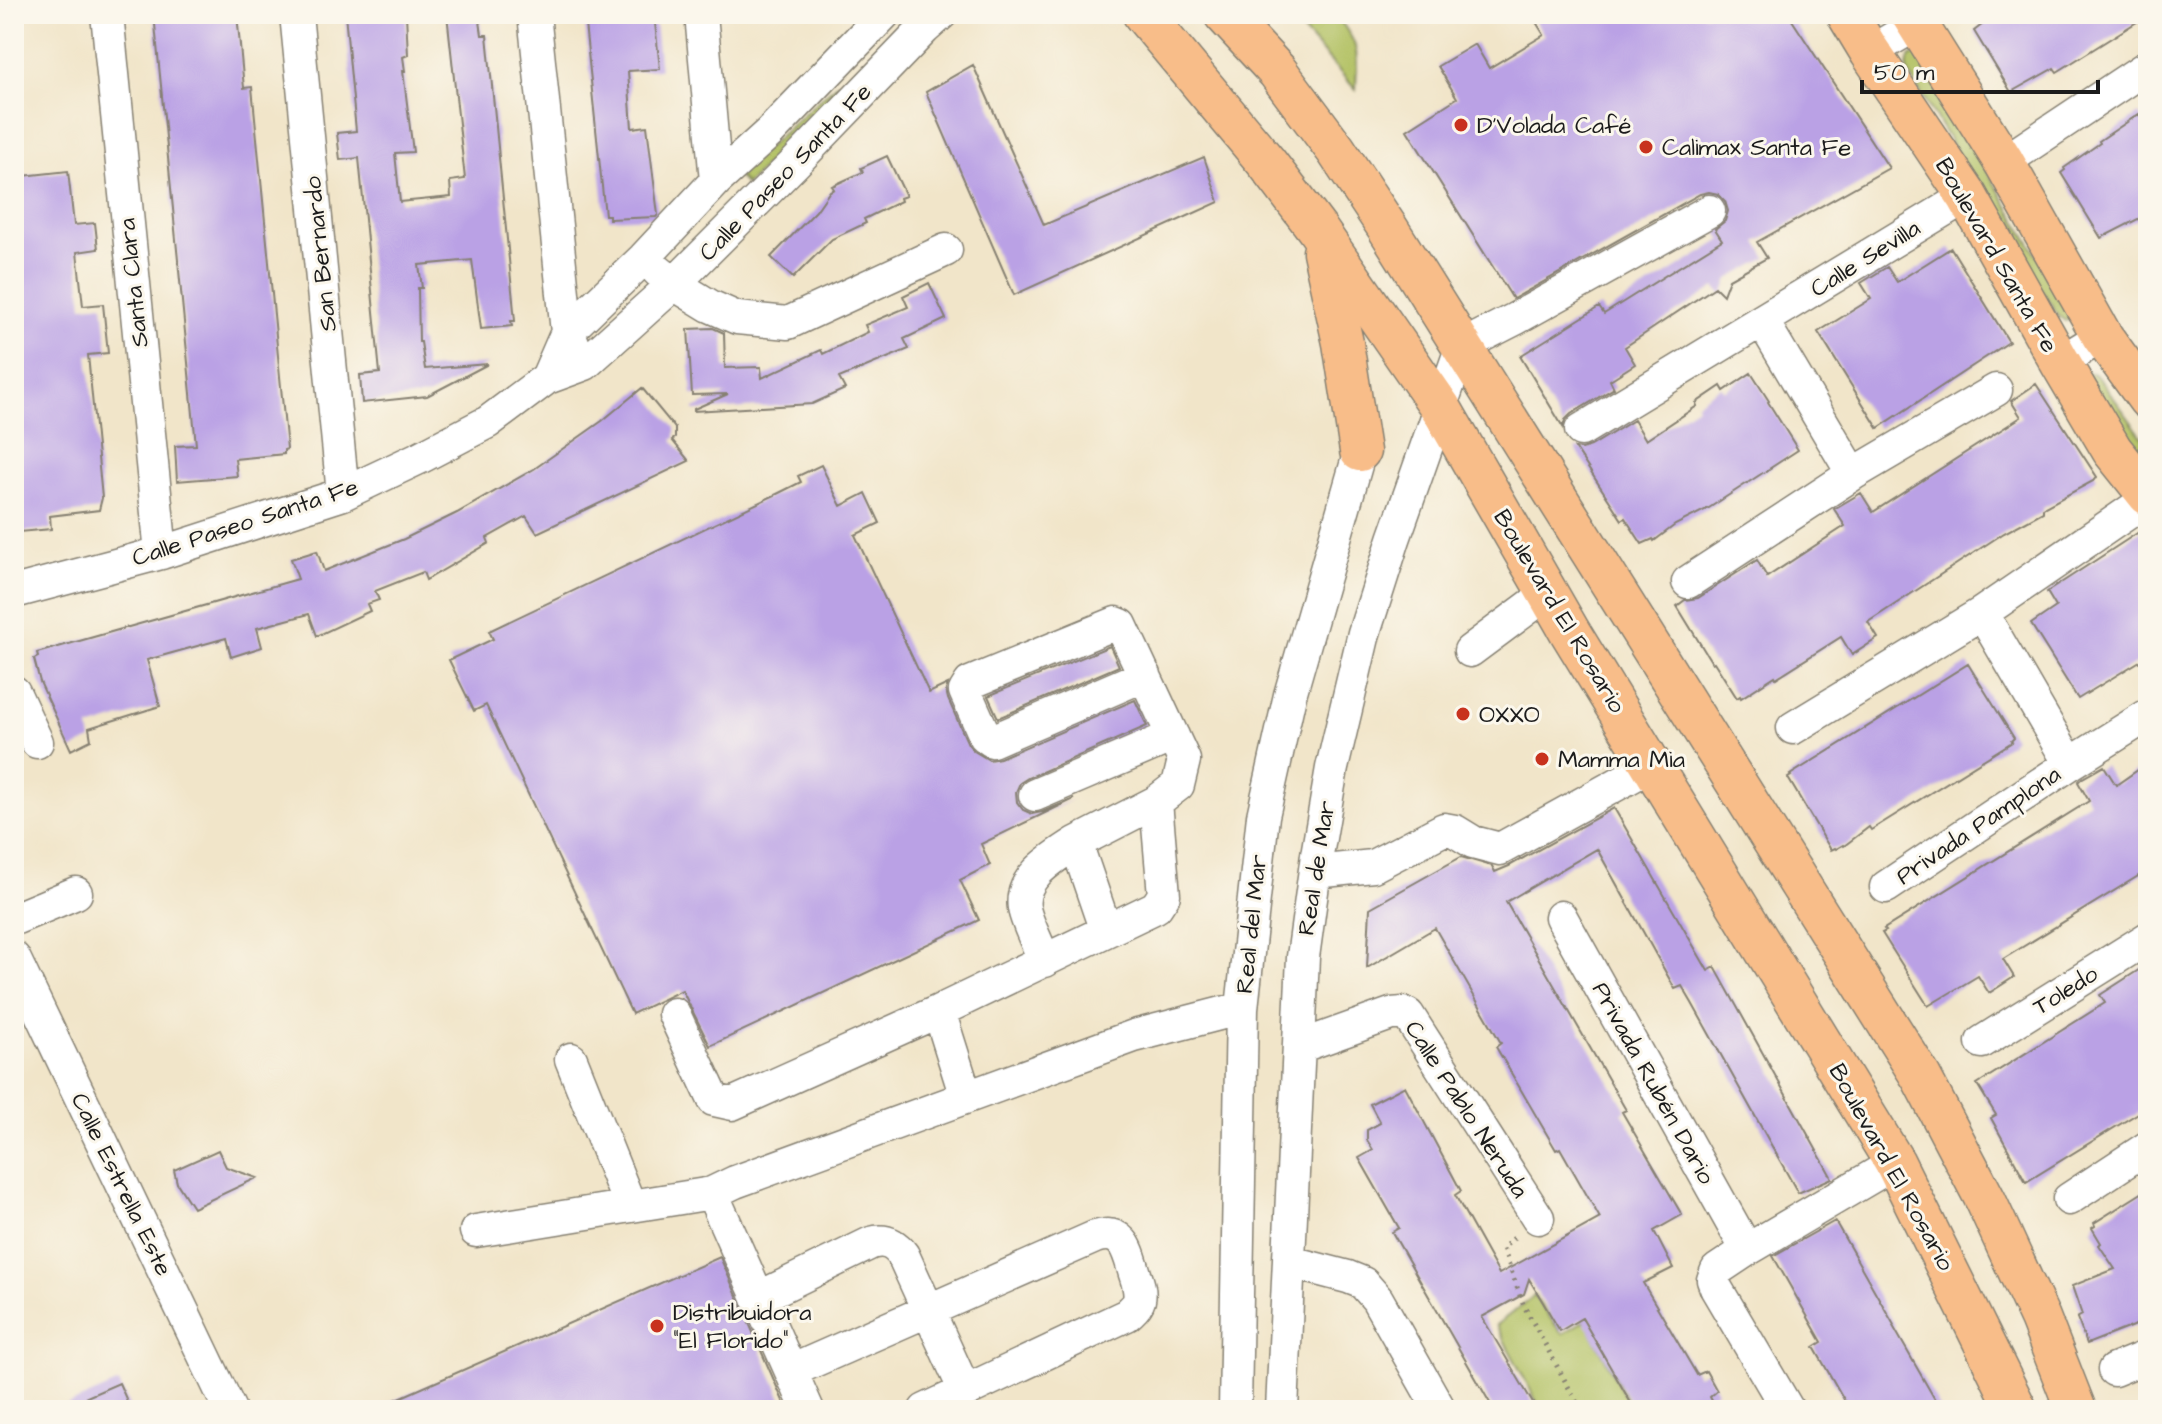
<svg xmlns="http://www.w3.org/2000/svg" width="2162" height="1424" viewBox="0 0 2162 1424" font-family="'Architects Daughter',sans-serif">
<rect width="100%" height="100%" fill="#fbf7ec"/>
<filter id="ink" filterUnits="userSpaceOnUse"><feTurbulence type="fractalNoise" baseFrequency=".0125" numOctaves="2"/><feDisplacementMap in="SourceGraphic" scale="16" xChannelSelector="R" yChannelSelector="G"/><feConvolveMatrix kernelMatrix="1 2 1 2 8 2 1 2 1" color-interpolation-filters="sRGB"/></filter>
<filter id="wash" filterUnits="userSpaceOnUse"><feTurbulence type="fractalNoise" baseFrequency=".006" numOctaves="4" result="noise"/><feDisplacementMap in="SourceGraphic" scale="32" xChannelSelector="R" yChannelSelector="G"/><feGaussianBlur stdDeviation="1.8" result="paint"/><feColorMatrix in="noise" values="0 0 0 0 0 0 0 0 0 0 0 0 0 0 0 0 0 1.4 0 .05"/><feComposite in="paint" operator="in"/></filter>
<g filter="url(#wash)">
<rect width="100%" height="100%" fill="#f1e5c9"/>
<!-- green -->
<path fill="#b2c164" stroke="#676e40" stroke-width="2" d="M1288,14H1335C1361,47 1357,48 1356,90Z
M1917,54L2075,318L2065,321L2060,317L2027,269L1907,70L1908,61L1910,56Z
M839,82L828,104L746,185L737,175Z
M2086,373H2093L2100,379L2148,445V477Z
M1534,1296L1562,1334L1585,1320L1632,1410H1541L1496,1325Z"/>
<g id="blocks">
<!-- building -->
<path fill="#baa1e5" d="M154,14H237L244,88L252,87L287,449L284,450V454L235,459L237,476L177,481L175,446L196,445Z
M345,14H406L408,55L403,57L405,71H403L413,152L395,153L400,202L451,197L450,181L465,179L447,14H479L482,35H487L515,321H511L512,326L481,329L472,260L419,265L422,288H418L419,342H421L425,369L488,364L427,396L362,403L360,375L380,373L359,158L340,160L337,133L356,131Z
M584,14H654L660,69L628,71L632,128L647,126L658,215L656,217L609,219V215H605Z
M1531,14H1788L1889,168L1757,242L1767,258L1729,279L1723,295L1715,287L1625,347L1635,364L1610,380L1614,388L1571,414L1565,420L1563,427L1520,356L1599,307L1604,314L1722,240L1715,229L1725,221L1728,211L1725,201L1718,194L1709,192L1700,194L1513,299L1407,130L1457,98L1438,66L1475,44L1489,68L1544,35Z
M1996,14H2148V15L2057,72L2054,68L2011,92L1974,31Z
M973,65L1044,225L1204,157L1219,202L1014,295L926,92Z
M2139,114L2148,129V214L2101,238L2061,173L2065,170L2064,168L2100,143L2099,141Z
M887,156L906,196L900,198L901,201L864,219L866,223L832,239L793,278L771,257L816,211L830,191L834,189L832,186L863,172L861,168Z
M68,171L74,225L95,223L98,249L77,252L83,306L103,304L108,353L88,355L102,498L99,510L50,516L51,529L19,532V527H14V177Z
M1951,248L2009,342L1878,428L1818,332L1871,299L1861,283L1887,267L1897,282Z
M929,283L946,319L904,339L909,349L839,378L845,389L812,404L694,411V409L728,394L692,395L688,329L713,328L724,333L725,368L761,367L762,378L821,350L823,354L868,332L865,325L908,307L903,296Z
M1751,373L1769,401L1768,402L1798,450L1709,508L1675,525L1654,541L1653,539L1642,544L1625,518L1622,520L1575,448L1582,449L1591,446L1634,420L1646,440L1697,406L1696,403L1721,386L1724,391Z
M2036,384L2097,477L2095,480L2043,508V512L2004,533L1868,622L1878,638L1852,655L1841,637L1776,678L1775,676L1741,698L1740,696L1737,698L1714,662L1712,663L1677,606L1685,600L1698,598L1757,560L1767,577L1845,526L1834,509L1861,493L1873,512L2021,417L2011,401Z
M642,388L675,428V438L672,440L689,461L537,533L526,516L487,538L489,543L426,580L423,572L375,591L379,600L367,604L370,611L317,636L309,614L257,628L262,647L231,657L226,638L147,660L160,706L89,728L91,740L71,750L40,682L34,659L38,657L37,653L298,579L291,559L317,551L324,571L404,539L457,513L534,469L602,421Z
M821,465L841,506L866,493L880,523L855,535L929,693L948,684L946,690L948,699L968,744L974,751L989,760L1000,758L1135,700L1147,726L1028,778L1020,783L1016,792L1017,802L1023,810L1032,814L1042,812L1074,799L981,844L990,865L960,880L979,920L710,1046L682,990L632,1014L486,705L474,711L449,660L493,639L489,631L777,494L801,482L798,476Z
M2148,526V656L2078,699L2031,624L2056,607L2047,592Z
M1110,646L1119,666L998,718L988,696Z
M1968,664L2014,738L2011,741L2012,742L1871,830L1869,827L1844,846L1843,845L1836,849L1835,848L1831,850L1788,778L1791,776L1790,775Z
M2148,763V870L2003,959L2014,977L1989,993L1978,976L1928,1006L1882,933L1886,931L1884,929L2089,801L2078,782L2081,779L2104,766L2116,785Z
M1614,808L1708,971L1715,967L1832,1178L1798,1193L1692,1003L1682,986L1675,989L1597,849L1506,902L1626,1110L1622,1112L1682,1215L1654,1231L1673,1268L1643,1283L1697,1375L1706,1371L1717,1391L1710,1397L1717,1410H1635L1582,1318L1560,1331L1529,1279L1524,1294L1482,1317L1537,1410H1494L1392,1232L1399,1228L1359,1158L1373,1150L1367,1140V1130L1380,1123L1370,1104L1405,1086L1461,1191L1455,1195L1499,1274L1600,1218L1560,1148L1556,1150L1496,1047L1501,1043L1435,928L1367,968L1370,908L1461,857L1492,866L1495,872L1509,866Z
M2148,964V1107L2026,1182L1991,1118L1996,1115L1977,1084L2105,1003L2100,995Z
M218,1150L226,1167L257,1178L193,1208L177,1183L174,1170Z
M2148,1189V1320L2087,1344L2077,1318L2082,1315L2072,1286L2115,1269L2099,1245L2101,1243L2092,1228L2095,1226L2094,1223Z
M1835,1221L1894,1325L1893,1326L1941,1410H1850L1814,1347L1822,1342L1773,1256Z
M720,1257L787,1410H372Z
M119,1383L131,1410H57Z"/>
</g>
</g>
<g filter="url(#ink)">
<use href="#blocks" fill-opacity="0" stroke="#868072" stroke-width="2"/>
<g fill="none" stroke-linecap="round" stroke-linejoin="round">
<defs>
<path id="minor" d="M107,14L161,553
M296,14L343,494
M534,14L567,332L573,343
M701,14L716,181
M1870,52L1917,24
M2004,162L2148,66
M658,271L674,284L710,306L737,318L788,323L946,250
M1763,322L1853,474
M2060,362L2102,336
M547,378L567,332L644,258L716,181L770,132L884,14
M1581,430L1967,196
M1688,582L1853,474L1996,390
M14,592L161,553L343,494L419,458L488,422L547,378L585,364L674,284L795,163L924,29L941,14
M1982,613L2070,764
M1470,651L1548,593
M1145,675L992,741L985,736L965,691L970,683L1116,623L1121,625L1184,760L1178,785L1156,802
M14,692L37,742
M1793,728L1982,613L2148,499
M1035,795L1173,736
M1315,872L1373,866L1444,829L1455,831L1473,842L1500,849L1652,765
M1886,887L2070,764L2148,715
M1561,917L1747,1250
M14,919L76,893
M14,958L230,1410
M1045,961C1039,947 1026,921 1024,908C1019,877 1055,857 1076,843
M939,1011L1156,907L1164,895L1156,802L1076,843L1106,931
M674,1014L714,1100L732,1104L939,1011L966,1097
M1982,1042L2148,938
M1299,1047L1391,1014L1404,1013L1408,1015L1538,1218
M571,1059L630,1206
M2069,1199L2148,1147
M476,1231L712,1193
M1290,1262L1348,1277L1363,1283L1377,1299L1440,1410
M758,1298L871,1243C885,1239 894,1243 903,1255L965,1391
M2114,1370L2148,1356
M791,1371L1095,1237C1125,1228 1128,1252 1135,1274C1138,1283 1141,1291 1139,1300C1137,1307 1132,1310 1127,1315L925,1410
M808,1410L712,1193L735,1182L1134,1036L1242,1008
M1235,1410L1242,1008L1263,816L1290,695L1360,451
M1282,1410L1303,957L1317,855L1332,768L1364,633L1394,539L1462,346L1515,319L1709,211
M1788,1410L1716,1288L1713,1280L1717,1270L1747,1250L1895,1163"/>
<path id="major" d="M1143,14L1267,163L1317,229L1441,408L1570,632L1895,1163L2017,1410
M1224,14L1277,71L1336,150L1387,227L1921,1077L1986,1201L2040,1318L2076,1410
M1847,14L1870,52L1967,196L2060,362L2112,450L2148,495
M1911,14L2004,162L2102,336L2148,399
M1323,252L1343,343L1360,451"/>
</defs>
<!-- minor casing -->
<use href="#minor" stroke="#868072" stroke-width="35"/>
<!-- major casing -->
<use href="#major" stroke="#868072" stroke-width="43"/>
<!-- path -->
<path stroke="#868072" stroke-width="5" stroke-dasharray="2 6" stroke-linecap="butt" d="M1514,1238L1503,1248L1523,1304L1581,1410"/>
<!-- minor -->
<use href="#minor" stroke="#fff" stroke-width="32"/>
<!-- major -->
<use href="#major" stroke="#f8bd89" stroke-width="40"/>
</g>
</g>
<!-- markers -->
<g fill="#c8321e" stroke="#fbf7ec" stroke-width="3">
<circle cx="1461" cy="125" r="8"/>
<circle cx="1646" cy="147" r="8"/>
<circle cx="1463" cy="714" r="8"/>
<circle cx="1542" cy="759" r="8"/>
<circle cx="657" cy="1326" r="8"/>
</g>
<g text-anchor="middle" stroke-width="6" stroke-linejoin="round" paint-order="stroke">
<!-- poi labels -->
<g font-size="24" fill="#1c1c1c" stroke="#fbf7ec" text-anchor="start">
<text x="1477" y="133">D'Volada Café</text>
<text x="1662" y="155">Calimax Santa Fe</text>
<text x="1479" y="722">OXXO</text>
<text x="1558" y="767">Mamma Mia</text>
<text x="673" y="1320">Distribuidora<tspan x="673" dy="28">"El Florido"</tspan></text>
</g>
<!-- street labels -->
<g font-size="24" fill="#1c1c1c" stroke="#fbf7ec">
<text transform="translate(785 172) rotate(-46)" y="8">Calle Paseo Santa Fe</text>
<text transform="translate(320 254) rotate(-96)" y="8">San Bernardo</text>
<text transform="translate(1997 255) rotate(60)" y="8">Boulevard Santa Fe</text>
<text transform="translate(1865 258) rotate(-32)" y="8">Calle Sevilla</text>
<text transform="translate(133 283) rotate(-96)" y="8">Santa Clara</text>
<text transform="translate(245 522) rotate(-18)" y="8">Calle Paseo Santa Fe</text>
<text transform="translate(1560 611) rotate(59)" y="8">Boulevard El Rosario</text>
<text transform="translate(1978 825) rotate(-34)" y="8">Privada Pamplona</text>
<text transform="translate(1316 868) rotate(-81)" y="8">Real de Mar</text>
<text transform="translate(1251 924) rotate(-84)" y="8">Real del Mar</text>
<text transform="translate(2065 990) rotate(-32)" y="8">Toledo</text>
<text transform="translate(1654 1083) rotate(61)" y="8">Privada Rubén Dario</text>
<text transform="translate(1467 1109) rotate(57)" y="8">Calle Pablo Neruda</text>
<text transform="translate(1892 1167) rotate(61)" y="8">Boulevard El Rosario</text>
<text transform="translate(122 1184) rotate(64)" y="8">Calle Estrella Este</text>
</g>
</g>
<!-- margin -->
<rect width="2162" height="1424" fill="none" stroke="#fbf7ec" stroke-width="48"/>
<!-- scale -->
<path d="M1862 80v12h236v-12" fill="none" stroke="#1c1c1c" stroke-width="4"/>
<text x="1874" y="80" font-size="24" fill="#1c1c1c" stroke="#fbf7ec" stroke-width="6" paint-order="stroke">50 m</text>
</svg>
